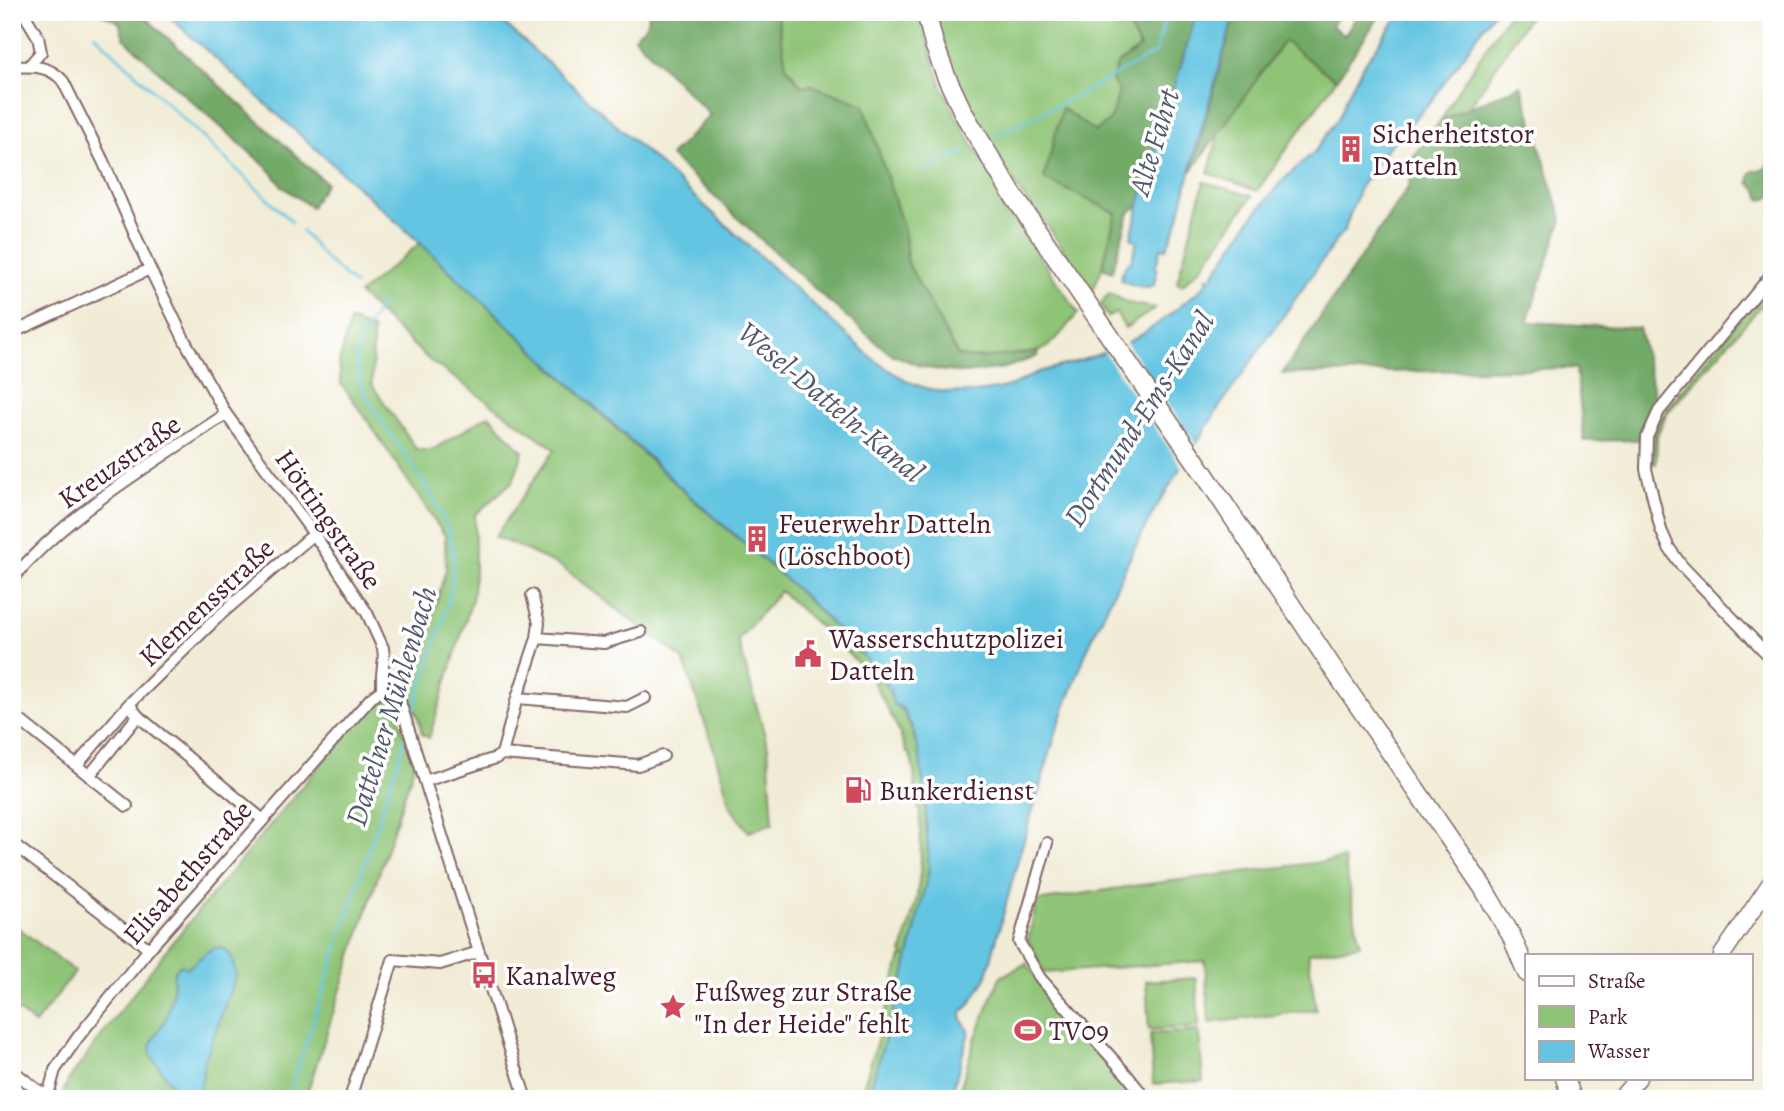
<svg xmlns="http://www.w3.org/2000/svg" width="1784" height="1111" viewBox="0 0 1784 1111" font-family="Alegreya,serif">
<rect width="100%" height="100%" fill="#fff"/>
<filter id="ink" filterUnits="userSpaceOnUse"><feTurbulence type="fractalNoise" baseFrequency=".0143" numOctaves="2"/><feDisplacementMap in="SourceGraphic" scale="14" xChannelSelector="R" yChannelSelector="G"/><feConvolveMatrix kernelMatrix="1 2 1 2 8 2 1 2 1" color-interpolation-filters="sRGB"/></filter>
<filter id="wash" filterUnits="userSpaceOnUse"><feTurbulence type="fractalNoise" baseFrequency=".00686" numOctaves="4" result="noise"/><feDisplacementMap in="SourceGraphic" scale="28" xChannelSelector="R" yChannelSelector="G"/><feGaussianBlur stdDeviation="1.57" result="paint"/><feColorMatrix in="noise" values="0 0 0 0 0 0 0 0 0 0 0 0 0 0 0 0 0 1.4 0 .05"/><feComposite in="paint" operator="in"/></filter>
<g filter="url(#wash)">
<rect width="100%" height="100%" fill="#f1ecd6"/>
<!-- green -->
<path fill="#8ec476" stroke="#6c7250" stroke-width="2" d="M777,12H920C928,37 934,68 944,91C966,137 993,180 1025,221L1019,226L1078,313C1068,324 1059,339 1047,347C1030,358 979,359 958,356L907,262L905,234L864,105L802,86L786,66Z
M935,12H1121L1140,48L1119,93L1110,120L1095,132L1063,109L1045,179L1116,213L1102,268L1092,293L1047,225L1025,199L993,151L956,81Z
M1510,12H1532L1469,108L1441,120L1457,92Z
M1284,40L1336,80L1257,191L1208,173L1219,132Z
M1204,182L1252,196L1201,268L1182,285L1177,283Z
M420,243L639,450L700,506L773,568L803,595L876,669L889,689L894,704L898,705L899,708H902L911,727L920,756L925,800L929,870L904,977L867,1099L860,1098L880,1031L884,1028L882,1025L901,957L905,956L902,952L917,897L921,865L920,814L916,801L914,771L910,754L907,753L896,725L875,685L863,668L838,643L780,591L738,640L768,747L773,823L749,832L731,808L714,750L683,659L560,566L513,544L495,537L555,449L429,360L359,294Z
M1772,280V293L1666,414L1657,436L1656,464H1651C1653,439 1654,428 1668,406Z
M1109,293L1128,303L1154,308L1150,312L1125,328L1116,313L1108,317L1100,305Z
M350,320L373,330L372,385L417,450H432L489,415L523,452L513,481L475,515V573L472,600L429,738L422,734L418,716L407,691L420,660L446,569L445,536L361,411L341,384L339,362Z
M382,696L395,708L415,763L305,1099H60L69,1079L170,945L350,729Z
M1344,859L1360,945L1308,953L1316,1010L1209,1023L1205,961L1044,973L1028,940L1037,901L1133,886Z
M12,923L75,972L35,1024L12,1006Z
M1027,963L1038,981L1069,1022L1139,1099H957L975,1039L1000,977Z
M1196,978L1199,1027L1149,1030L1146,981Z
M1199,1031L1203,1081L1153,1084L1150,1034Z"/>
<!-- forest -->
<path fill="#72aa67" stroke="#5e6449" stroke-width="2" d="M97,12H140L161,32L326,183L311,207L283,187L270,170L172,84L124,38L119,22Z
M650,12H777L786,66L801,86L812,85L864,105L905,234L907,262L958,356L978,358L1038,352V356L1005,368L966,373L938,370L920,366L889,353L826,299L670,156L710,115L634,37L645,27Z
M1121,12H1197L1139,205L1129,213L1112,272L1102,268L1116,213L1044,179L1062,108L1095,132L1110,120L1119,93L1112,80L1117,64L1140,48Z
M1235,12H1341L1332,26L1344,35L1360,12H1382L1336,80L1284,41L1191,172Z
M1521,85L1562,219L1527,322L1639,328L1656,402L1639,440L1584,441L1576,368L1282,374L1409,186L1414,155L1441,120Z
M1772,158V196L1761,200L1758,191L1749,183L1751,172L1766,168Z"/>
<!-- water -->
<path fill="#64c5e2" stroke="#577286" stroke-width="2" d="M164,12H492L873,359C890,371 909,384 929,389C953,395 985,393 1009,386C1021,383 1032,373 1042,371C1078,362 1115,352 1147,331C1166,319 1184,303 1201,289L1208,281L1206,278L1207,276L1211,278L1250,220L1281,182L1315,151L1340,115L1348,94L1361,69L1401,12H1494L1431,102L1389,146L1361,185L1344,231L1336,241L1218,409L1154,511L1134,549L1087,650L1058,726L1019,856L986,978L969,1005L961,1013L962,1019L969,1032L950,1099H867L904,977L929,870L925,800L920,756L912,727L902,708H899L898,705H894L889,689L876,669L803,595L773,568L691,497L420,243Z
M1197,12H1235L1195,152L1178,221L1166,249L1161,248L1155,269L1157,270L1154,285C1145,289 1129,285 1120,279L1123,270L1129,262H1131L1137,241L1131,238L1139,205Z
M214,948H222L230,954L236,975L203,1066C204,1079 201,1088 194,1099H183L171,1084L151,1055L150,1046L167,1016L173,991L174,972L180,965L188,968L208,951Z"/>
<!-- pier -->
<path fill="#f1ecd6" d="M1124,339L1198,448L1184,470L1102,349Z"/>
<g fill="none" stroke-linecap="round" stroke-linejoin="round">
<!-- stream -->
<path stroke="#64c5e2" stroke-width="2.5" d="M73,12L74,14
M94,34L292,222
M996,136L1084,92L1156,52L1167,12
M924,171L964,152
M302,231L327,260L355,285
M383,302C373,317 356,341 356,360C357,380 365,393 374,409C400,453 449,503 453,554C455,587 444,617 434,648C426,672 418,696 411,719
M288,1099L406,736"/>
</g>
</g>
<g filter="url(#ink)">
<g fill="none" stroke-linecap="round" stroke-linejoin="round">
<defs>
<path id="street" d="M23,12L38,37L41,52L29,66
M12,67C32,66 49,65 63,81L103,161L150,269L185,341L226,414L314,534L367,613L383,648L384,657L382,675V689L400,702L474,937C492,990 508,1045 526,1099
M1772,274L1659,411L1647,437L1646,469L1661,530L1669,548L1682,566L1772,659
M12,333L150,269
M12,579C71,510 152,464 226,414
M537,638L604,643L641,632
M517,698L627,707L645,698
M22,722L127,806
M502,754L517,698L537,638L539,623L532,595
M77,765L129,704
M89,776L138,716
M425,781L496,758L502,754L638,765L663,756
M262,819L138,716L129,704L220,615L314,534
M12,843L149,949
M1047,843L1019,942L1040,978L1127,1075L1146,1099
M12,1070L36,1089L47,1095
M47,1099L55,1070L78,1037L149,949L371,698L383,689
M350,1099L393,960L440,964L479,952"/>
<path id="secondary" d="M1722,955L1772,881
M1620,1099L1638,1078"/>
<path id="primary" d="M926,12L934,44L946,76L964,114L1011,192L1207,478L1334,670L1482,886L1511,935L1527,973
M1565,1078L1572,1099"/>
</defs>
<!-- street casing -->
<use href="#street" stroke="#846767" stroke-width="14"/>
<!-- secondary casing -->
<use href="#secondary" stroke="#846767" stroke-width="19"/>
<!-- primary casing -->
<use href="#primary" stroke="#846767" stroke-width="21"/>
<!-- street -->
<use href="#street" stroke="#fff" stroke-width="10"/>
<!-- secondary -->
<use href="#secondary" stroke="#fff" stroke-width="16"/>
<!-- primary -->
<use href="#primary" stroke="#fff" stroke-width="18"/>
</g>
</g>
<!-- icons -->
<defs>
<symbol id="building-bare" viewBox="-9 -9 18 18"><path d="M-4-6H4V6H1V3H-1V6H-4ZM-2.5-4.3h1.7v1.8h-1.7ZM.8-4.3h1.7v1.8H.8ZM-2.5-1h1.7V.8h-1.7ZM.8-1h1.7V.8H.8Z" fill="#d1495b" stroke="#fff" stroke-width="2.5" paint-order="stroke"/></symbol>
<symbol id="civic-bare" viewBox="-9 -9 18 18"><path d="M-.6-6.5H3V-4.5H.6V-3L4-1V1h2V6H-6V1h2V-1L-.6-3ZM-1.2 2.5V6h2.4V2.5Z" fill="#d1495b" stroke="#fff" stroke-width="2.5" paint-order="stroke"/></symbol>
<symbol id="fuel-bare" viewBox="-9 -9 18 18"><path d="M-5.5-6h7V0h2V4h1.3V-2.5L3-4.5l.8-.8L6-3V5H2.5V1h-1V6h-7ZM-4.2-4.7v3.2H.2V-4.7Z" fill="#d1495b" stroke="#fff" stroke-width="2.5" paint-order="stroke"/></symbol>
<symbol id="bus-bare" viewBox="-9 -9 18 18"><path d="M-5-6H5V4H4V6H2V4H-2V6H-4V4H-5ZM-3.5-4V0h7V-4ZM-3.5 1.2v1.5H-2V1.2ZM2 1.2v1.5H3.5V1.2Z" fill="#d1495b" stroke="#fff" stroke-width="2.5" paint-order="stroke"/></symbol>
<symbol id="sight-bare" viewBox="-9 -9 18 18"><path d="M0-6L1.8-2.2L6-1.7L2.9 1.2L3.7 5.4L0 3.3L-3.7 5.4L-2.9 1.2L-6-1.7L-1.8-2.2Z" fill="#d1495b" stroke="#fff" stroke-width="2.5" paint-order="stroke"/></symbol>
<symbol id="stadium-bare" viewBox="-9 -9 18 18"><path d="M0-5a6.5 5 0 1 0 0 10a6.5 5 0 1 0 0-10ZM-3.5-1.8h7v3.6h-7Z" fill="#d1495b" stroke="#fff" stroke-width="2.5" paint-order="stroke"/></symbol>
</defs>
<g fill-rule="evenodd">
<use href="#building-bare" x="1332" y="130" width="38" height="38"/>
<use href="#building-bare" x="738" y="520" width="38" height="38"/>
<use href="#civic-bare" x="789" y="635" width="38" height="38"/>
<use href="#fuel-bare" x="839" y="771" width="38" height="38"/>
<use href="#bus-bare" x="465" y="956" width="38" height="38"/>
<use href="#sight-bare" x="654" y="988" width="38" height="38"/>
<use href="#stadium-bare" x="1009" y="1011" width="38" height="38"/>
</g>
<g text-anchor="middle" stroke-width="7" stroke-linejoin="round" paint-order="stroke">
<!-- poi labels -->
<g font-size="28" fill="#4a1f2b" stroke="#fff" text-anchor="start">
<text x="1372" y="143">Sicherheitstor<tspan x="1372" dy="32">Datteln</tspan></text>
<text x="778" y="533">Feuerwehr Datteln<tspan x="778" dy="32">(Löschboot)</tspan></text>
<text x="829" y="648">Wasserschutzpolizei<tspan x="829" dy="32">Datteln</tspan></text>
<text x="879" y="800">Bunkerdienst</text>
<text x="505" y="985">Kanalweg</text>
<text x="694" y="1001">Fußweg zur Straße<tspan x="694" dy="32">"In der Heide" fehlt</tspan></text>
<text x="1049" y="1040">TV09</text>
</g>
<!-- street labels -->
<g font-size="28" fill="#4a1f2b" stroke="#fff">
<text transform="translate(119 461) rotate(-35)" y="10">Kreuzstraße</text>
<text transform="translate(329 519) rotate(55)" y="10">Höttingstraße</text>
<text transform="translate(206 602) rotate(-43)" y="10">Klemensstraße</text>
<text transform="translate(187 872) rotate(-49)" y="10">Elisabethstraße</text>
</g>
<!-- water labels -->
<g font-size="30" font-style="italic" fill="#53596b" stroke="#fff">
<text transform="translate(1154 142) rotate(-73)" y="10">Alte Fahrt</text>
<text transform="translate(831 402) rotate(40)" y="10">Wesel-Datteln-Kanal</text>
<text transform="translate(1139 419) rotate(-57)" y="10">Dortmund-Ems-Kanal</text>
<text transform="translate(391 706) rotate(-73)" y="10">Dattelner Mühlenbach</text>
</g>
</g>
<!-- margin -->
<rect width="1784" height="1111" fill="none" stroke="#fff" stroke-width="42"/>
<!-- legend -->
<rect x="1525" y="954" width="228" height="126" fill="#ffffff" stroke="#b7a5aa" stroke-width="2"/>
<rect x="1539" y="976" width="35" height="10" fill="#ffffff" stroke="#b7a5aa" stroke-width="2"/>
<text x="1588" y="988" font-size="21" fill="#4a1f2b">Straße</text>
<rect x="1539" y="1006" width="35" height="21" fill="#8ec476" stroke="#b7a5aa" stroke-width="2"/>
<text x="1588" y="1024" font-size="21" fill="#4a1f2b">Park</text>
<rect x="1539" y="1041" width="35" height="21" fill="#64c5e2" stroke="#b7a5aa" stroke-width="2"/>
<text x="1588" y="1058" font-size="21" fill="#4a1f2b">Wasser</text>
</svg>
